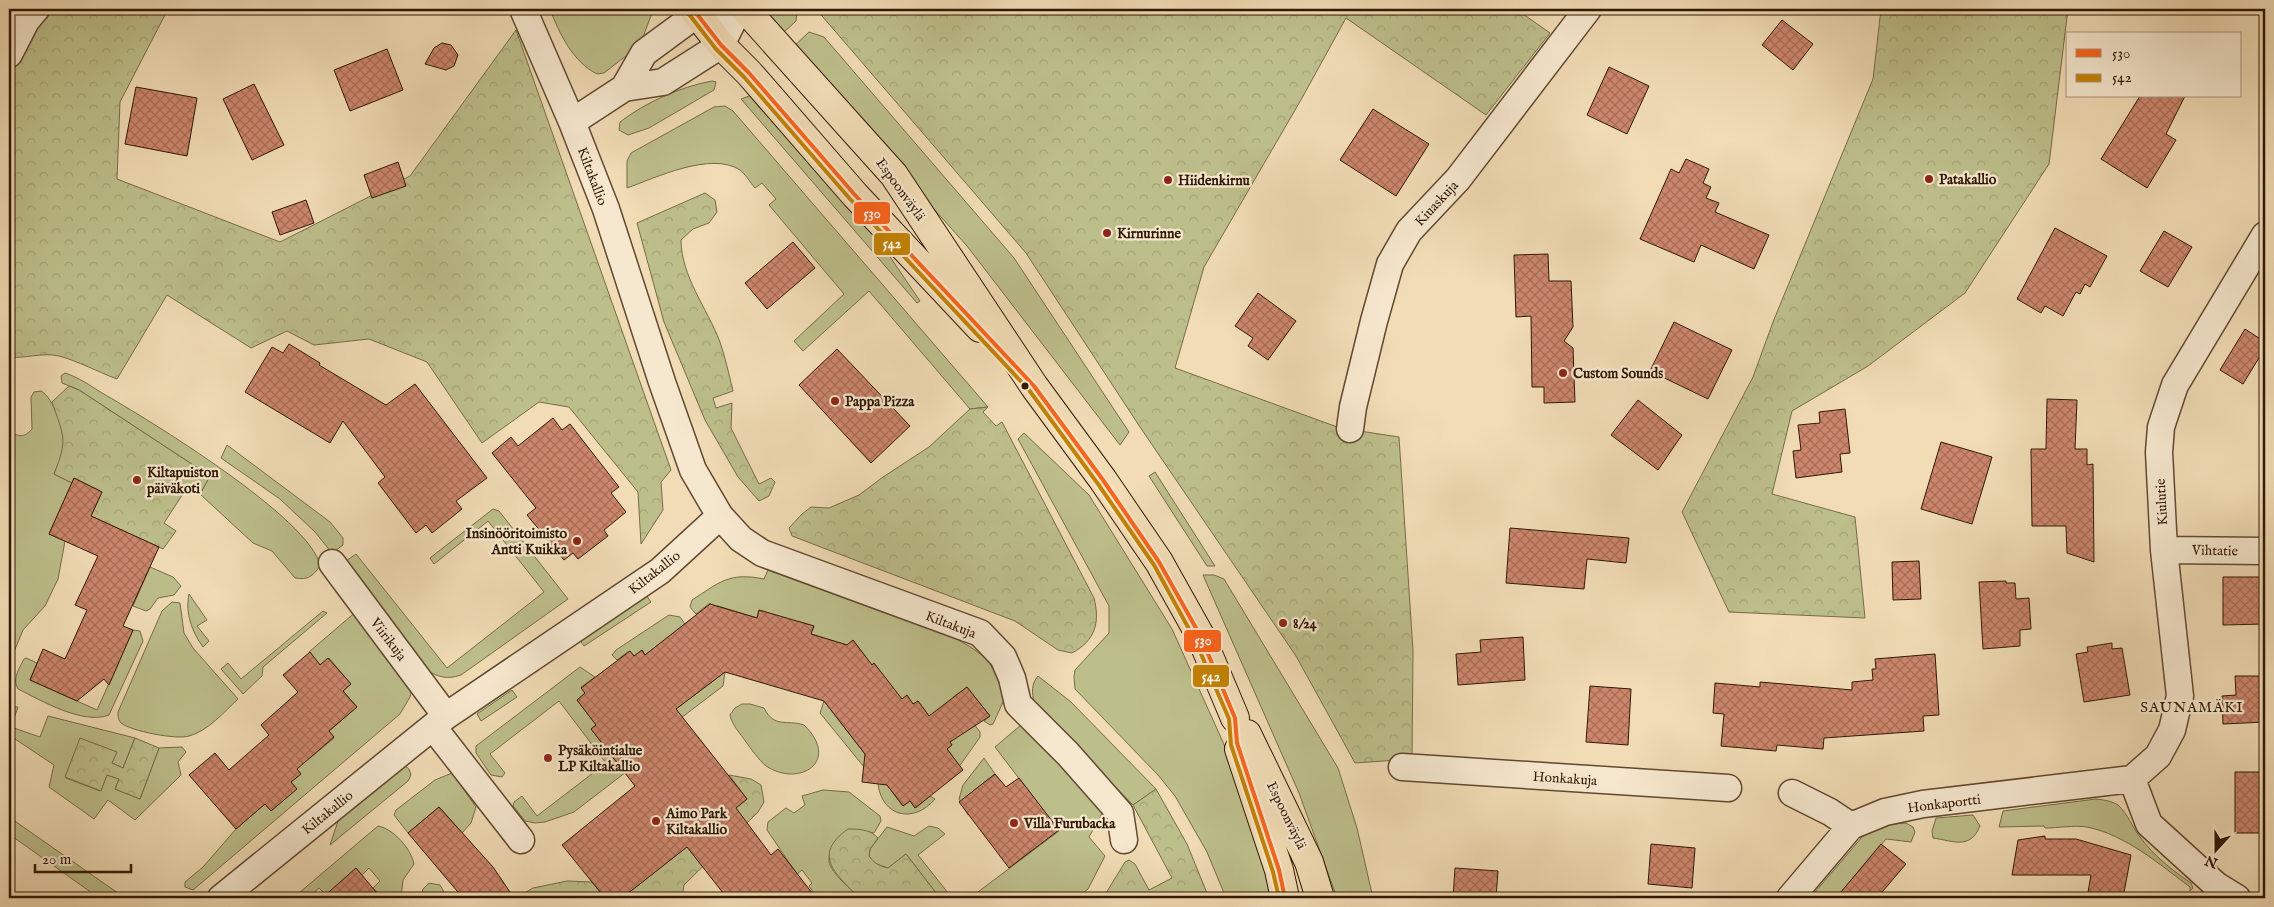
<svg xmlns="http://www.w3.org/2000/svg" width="2274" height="907" viewBox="0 0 2274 907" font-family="'IM FELL English',serif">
<defs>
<pattern id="forest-crowns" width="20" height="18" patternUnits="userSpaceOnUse" patternTransform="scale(1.25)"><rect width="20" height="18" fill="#bdbf8b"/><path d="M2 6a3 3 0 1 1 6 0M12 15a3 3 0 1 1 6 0" fill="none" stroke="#a3a376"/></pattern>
<pattern id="building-cross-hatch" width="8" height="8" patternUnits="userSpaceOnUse" patternTransform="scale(1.25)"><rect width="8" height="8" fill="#cd866c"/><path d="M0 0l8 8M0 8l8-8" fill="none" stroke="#a76d57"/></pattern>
</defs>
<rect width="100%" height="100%" fill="#f1dcb5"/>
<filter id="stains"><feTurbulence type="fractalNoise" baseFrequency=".004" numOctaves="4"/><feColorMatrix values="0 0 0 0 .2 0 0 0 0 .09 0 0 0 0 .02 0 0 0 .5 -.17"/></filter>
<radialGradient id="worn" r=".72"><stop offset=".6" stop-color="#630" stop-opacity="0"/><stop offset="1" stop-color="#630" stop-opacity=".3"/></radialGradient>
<!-- grass -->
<path fill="#bdbf8b" stroke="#766c47" d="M550,9H651L652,13L640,45L604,73L597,74C573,62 559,33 550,9Z
M756,9H794L797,12L796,21L783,33Z
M809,32L824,37L1014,258L1129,432L1120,445L967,246L791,49Z
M712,81L716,82L714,90L649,128L628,135L619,130L620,122C646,102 680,87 712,81Z
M752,95L878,239L920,301L917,303L741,99Z
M725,106L733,111L988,407L970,409L869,291L803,351L794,341L844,294L769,205L776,199L762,183L755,188C750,182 745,174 740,170C711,151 655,178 627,188V161L631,153L714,107Z
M65,373C78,377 91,386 102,393C146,418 312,519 320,566C312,577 308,580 295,578L272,551L253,543L200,494L210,476L79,390L62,383L61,376Z
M41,391C54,398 65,433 64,448C63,457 57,466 54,474L72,483L49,534L65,541L58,579L45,606L23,630L9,664V431C19,437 24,438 32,429L31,397L34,392Z
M1024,433L1089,495L1172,629L1227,751L1276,898H1226L1207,852L1175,796L1158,775L1075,689L1074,677L1075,670L1109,633V606L1018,439Z
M227,445L330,522L343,538V545L332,553L315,532L280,499L221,458Z
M1155,472L1215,566H1207L1149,476Z
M493,509L499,511L568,599L461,675C446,680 439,677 426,670L343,563L356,554L447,668L544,592L488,521L434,564L430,558Z
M150,567L173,577L181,586L174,595L158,598L150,609L146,611L133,606Z
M768,570L958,640C990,657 995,666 1004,700L993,724L990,725L984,721L990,716L967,687L953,697L980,732V737L949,781L952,755L947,749L952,745L940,730L924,718L928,714L918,701L913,704L901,700L874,663L867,669L865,656L853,640L847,645L811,634L813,626L801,622H773L775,615L759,610L757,618L718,606L714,608L710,603L696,614L690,607L692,600C720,582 729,572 764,579Z
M1203,575H1214L1224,579L1338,768L1357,828L1373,898H1337L1299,793Z
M189,594L207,620L197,626L209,641L203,647C192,632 185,613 189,594Z
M646,595L651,602L584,646L579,639Z
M172,602L180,603L184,633L193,648L238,699C224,712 208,731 189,736C176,740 131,731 121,723C118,720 118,716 118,712L162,611Z
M358,610L412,688L410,697L400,714L193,890L185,887V882L203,867L236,829L265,804L271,811L296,789L291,782L301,774L291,763L303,753L309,759L334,738L329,731L357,707L343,691L351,684L329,658L320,665L309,652Z
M323,611L327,613L263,667L262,676L243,694L221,669L228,663L241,679Z
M669,615L680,617L685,624L662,649L658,645L645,655L642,650L634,656L629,651L617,660L612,655L616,650Z
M133,630L140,631L143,641L109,715C83,725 42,701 18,689C12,679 19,669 24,659L26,658L37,663L30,680L97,710Z
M580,667L595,677L581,687L585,693L577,700L596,725L591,729L613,757L656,749L574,812L545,822L535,823L525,821L513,806L514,802L522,796L537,816L606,763L559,701L490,754L505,773L502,777L491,775L476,753V746Z
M725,672L723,686L677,721L664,718Z
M1038,676L1071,702L1156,789L1133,805L1034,703C1032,692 1031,684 1038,676Z
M512,690L517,697L481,721L477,714Z
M824,701L871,762L864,767L820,713Z
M742,704H750L764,708C775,729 786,719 804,725C841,761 800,788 766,766C759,760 751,749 746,742C740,733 732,725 730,715L735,708Z
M9,706L18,707L11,727L40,737L48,716L135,738L123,768L112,763L116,752L66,778L100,791L107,775L119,779L115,789L140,799L159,748L182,747L186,752L178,762L181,775L135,820L108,800L94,819L49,787L54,765L9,735Z
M1021,725L1054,750L1105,808L1089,837L1105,856L1088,889L1077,898H970L1059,831L995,747Z
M984,758L995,774L973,791L983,805L968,815L959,799L963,785Z
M404,765L409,769L411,775L408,781L330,845L339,818Z
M452,773L476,807L471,823L462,833L439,807L408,833L394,815L396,810L435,780Z
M883,780L903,806L910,801L916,808L930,796L935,799C914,824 882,817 878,784Z
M823,790L849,792L880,816L881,821L874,833C855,828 836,830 830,852C829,857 828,862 831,867C837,878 850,888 859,898H817L809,886L812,883L802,870L797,874L767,830L768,822L786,808L794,813L805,805L802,796Z
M2096,799C2104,800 2112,801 2118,805C2128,814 2132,827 2140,837C2154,856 2172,870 2191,883L2193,888L2190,891V887C2159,864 2126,835 2087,827C2074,825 2058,828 2045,828L2044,826L1999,827L2003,811Z
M1973,815L1980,826C1970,850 1954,841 1933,838L1932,831L1936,818Z
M9,817L125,898H99L9,834Z
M1906,823L1913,827L1915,832L1911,842L1886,839L1836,898H1810L1868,830L1881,825Z
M378,826C394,829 411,849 414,864L403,880L401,898H383L373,888L380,881L369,868L362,875L356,868L326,895L319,888L308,898H293Z
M929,826L938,828L945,834L918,855L952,898H940L906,854L888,868L874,863L869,856L870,849L887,827L914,836Z
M429,883L440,885L444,892L434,898H420L423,889Z"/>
<!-- forest -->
<path fill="url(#forest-crowns)" stroke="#766c47" d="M51,9H168L120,102L117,179L280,242L410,176L516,30L671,470L661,482L663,510L641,544L638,492L569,407L539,402L482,443L427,362L369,339L314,345L287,331L251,348L167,295L117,379C98,372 78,361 59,356C42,352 25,359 9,357V70Z
M816,9H1516L1550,33L1486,115L1346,18L1302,98L1204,267L1175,368L1340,428L1399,437L1413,651L1412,759L1355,763L1296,656L1140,427L1026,253Z
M1881,9H2068L2049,164L1965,293L1868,366L1792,411L1772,494L1855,517L1865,618L1729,612L1682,512L1753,377L1773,322L1873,79Z
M705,193L715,200L717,212L709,223L693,229L681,240C681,276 707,308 720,342C725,357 729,374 733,391L713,398L716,408L732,403L731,428L759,484L771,478L775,482L769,496L759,501L738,477L705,420L664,322L637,223Z
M69,386L79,390L210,476L200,494L188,486L164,523L176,531L163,549L91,516L102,492L74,478L72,483L54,474C68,439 64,437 52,402Z
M988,407L983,412L996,426L1002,422L1094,598C1100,622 1096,640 1072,653L1058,650L1015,621L792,536L789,528L802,514L811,507L829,508L859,495L883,477L929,447L970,409Z
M80,738L117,752L112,763L123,768L135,738L159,748L140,799L115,789L119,779L107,775L101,791L65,777Z
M729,775L751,779L761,785L764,802L758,812L684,885L682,898H622L747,799Z
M1156,789L1187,844L1209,898H1103L1125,862L1129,860L1135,864L1149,890L1172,878L1133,805Z
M848,829C858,829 870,829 878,838L870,849L869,856C874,863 879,866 888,868L906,854L940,898H859C838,875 810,856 848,829Z
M567,881L592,882L605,898H516L533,888Z"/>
<!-- building -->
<path fill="url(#building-cross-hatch)" stroke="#301803" d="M1782,20L1813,44L1793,70L1762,45Z
M442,43L451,45L458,55L454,66L446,70L425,64L434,48Z
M387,49L403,90L350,111L334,70Z
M1609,67L1649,86L1627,134L1587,115Z
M254,84L284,145L252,160L223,99Z
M136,87L197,98L187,156L125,144Z
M2140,96H2185L2166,134L2176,140L2147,188L2101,159Z
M1373,109L1429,144L1396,196L1340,160Z
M1686,159L1709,169L1703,183L1711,187L1706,198L1719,203L1715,212L1769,235L1754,269L1701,245L1694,262L1640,239L1671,169L1679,173Z
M398,162L406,186L372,198L364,175Z
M306,200L314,223L280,235L272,212Z
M2055,228L2107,256L2090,287L2085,284L2080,294L2076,292L2063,316L2045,306L2041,313L2017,299Z
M2164,231L2192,247L2168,287L2140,271Z
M793,242L815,268L767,309L745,283Z
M1548,254L1549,281H1571L1573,327L1564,341L1573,348L1575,402L1544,403V387H1532L1531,316L1516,317L1514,255Z
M1258,293L1296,321L1268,360L1248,346L1253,338L1235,326Z
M1674,322L1732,350L1708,399L1650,371Z
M2245,329L2265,342V348L2243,384L2220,370Z
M289,344L320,363L319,365L386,405L415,384L487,478L456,501L462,509L432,533L426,525L416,533L378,483L385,477L343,421L330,443L245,392L272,347L283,353Z
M837,349L910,426L871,463L799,385Z
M2047,399L2077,400L2075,449H2087V465L2093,464L2094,562L2067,553L2066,526H2032L2031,449H2046Z
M1638,400L1682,435L1658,470L1611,435Z
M1845,409L1850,453L1840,454L1842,472L1796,478L1793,451L1801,450L1798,425L1820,423L1819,412Z
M553,418L562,430L570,424L619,487L611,493L626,512L604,530L608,536L578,559L573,553L564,560L527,515L536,508L492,453L511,437L518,446Z
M1941,442L1992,457L1972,524L1921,509Z
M74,478L102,492L91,516L159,547L123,626L133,630L109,685L104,679L77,701L30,680L43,649L65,659L87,610L75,605L98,556L49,534Z
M1510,528L1629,538L1626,563L1587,559L1584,589L1506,583Z
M1919,561L1921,599L1893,600L1892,562Z
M2223,577H2265V624L2223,625Z
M2006,581V583H2015L2016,599L2029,598L2031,629L2020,630V646L1983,649L1979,582Z
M710,604L757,618L759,610L814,626L811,634L847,645L853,640L872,665L874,663L902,699L907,695L913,704L918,701L929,716L967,687L990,716L950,742L952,745L947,749L963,770L915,808L910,801L903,806L887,785L862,782L865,754L824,701L725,672L676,709L747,799L736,808L771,855L778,849L816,898H727L687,847L622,898H605L562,845L635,786L591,729L596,725L577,700L585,693L581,688L630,651L634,656L642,650L645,655Z
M1523,637L1525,680L1458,685L1456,654L1481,652L1480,640Z
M2112,643V649L2122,648L2130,695L2084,702L2076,654L2088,652L2087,647Z
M310,652L320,665L328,658L351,684L343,691L357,707L329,731L334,737L297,769L301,774L291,782L297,789L271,811L265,804L236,829L189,775L215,753L229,770L269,735L261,725L298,692L283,675Z
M1935,654L1939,715L1923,716L1924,731L1824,738L1823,749L1777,745L1776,751L1721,746L1724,714L1713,713L1715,683L1760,687V682L1852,690V682L1873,680L1872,669H1876L1875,659Z
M2235,676H2265V722L2223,724L2222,696L2236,695Z
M1590,686L1631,689L1628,745L1586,742Z
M2235,772H2265V833H2235Z
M995,774L1006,787L1019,778L1059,830L1009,868L959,802Z
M439,807L493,867L514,898H463L408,833Z
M2045,836V839H2076L2131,855L2123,898H2087L2091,875H2012L2018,840Z
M1651,844L1695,848L1692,888L1648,884Z
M1881,844L1906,864L1877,898H1836Z
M356,868L381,898H322Z
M1455,868L1498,871L1496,898H1453Z"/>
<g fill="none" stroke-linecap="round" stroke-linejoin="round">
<defs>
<path id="minor" d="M523,9L572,122
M722,9L697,14L644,53L624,88L572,122L606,209L662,382L693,470L720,516L741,539L762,553L980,633L1003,657L1012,678L1018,704L1068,754L1120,813L1124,840
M9,54L26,21L36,9
M624,88L663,82L721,45L739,9
M1350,429L1353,407L1374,321L1390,264L1409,231L1458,179L1588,9
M2164,550L2265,551
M332,563L446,716
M433,727L521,840
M1402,767L1728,788
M2132,779L2158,756L2172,730L2180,696L2164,550L2159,452L2161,427L2175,385L2265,235
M2132,779L2149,824L2216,885L2237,898
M1792,793L1830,812L1851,826
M221,898L446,716L660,571L720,516
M1790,898L1851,826L1885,812L1923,804L2132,779"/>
<path id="primary" d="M693,9L721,45L749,73L855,195L980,328
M745,9L894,175L1034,386L1103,480L1159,562L1201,637L1235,718
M1247,734L1309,862L1320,898
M1239,749L1279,870L1285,898"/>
</defs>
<!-- minor casing -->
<use href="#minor" stroke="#604930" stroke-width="29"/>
<!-- primary casing -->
<use href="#primary" stroke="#301803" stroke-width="30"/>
<!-- minor -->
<use href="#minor" stroke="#f6e8cf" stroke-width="26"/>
<!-- primary -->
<use href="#primary" stroke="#f1dcb5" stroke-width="28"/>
<defs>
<path id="bus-1" d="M693,9L721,45L749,73L855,195L1034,386L1103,480L1159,562L1201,637L1235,718L1237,743L1279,870L1285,898"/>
<path id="bus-2" d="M688,13L716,49L744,77L850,199L1029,390L1098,484L1154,565L1195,640L1229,719L1231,745L1273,872L1279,898"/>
</defs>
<!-- bus-1 casing -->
<use href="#bus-1" stroke="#f6e8cf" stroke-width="8"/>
<!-- bus-2 casing -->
<use href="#bus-2" stroke="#f6e8cf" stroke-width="8"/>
<!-- bus-1 -->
<use href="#bus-1" stroke="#ff6319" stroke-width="4"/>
<!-- bus-2 -->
<use href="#bus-2" stroke="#c58201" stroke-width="4"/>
</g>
<!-- markers -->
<g fill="#8f2418" stroke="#f6e8cf" stroke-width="2">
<circle cx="1929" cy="179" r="5"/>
<circle cx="1168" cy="180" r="5"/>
<circle cx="1107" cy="233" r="5"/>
<circle cx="1563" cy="373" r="5"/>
<circle cx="835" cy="401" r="5"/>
<circle cx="137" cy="480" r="5"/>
<circle cx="577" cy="541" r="5"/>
<circle cx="1283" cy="623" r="5"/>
<circle cx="548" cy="758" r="5"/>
<circle cx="656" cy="821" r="5"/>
<circle cx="1014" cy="823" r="5"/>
</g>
<circle fill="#301803" stroke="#f6e8cf" stroke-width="2" cx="1025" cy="386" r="4.5"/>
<g text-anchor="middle" stroke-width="4.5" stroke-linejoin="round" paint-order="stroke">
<!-- street labels -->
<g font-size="14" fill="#301803" stroke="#f6e8cf">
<text transform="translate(593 176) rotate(69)" y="5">Kiltakallio</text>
<text transform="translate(901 189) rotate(54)" y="5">Espoonväylä</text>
<text transform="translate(1436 203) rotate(-47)" y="5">Kiuaskuja</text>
<text transform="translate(2161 502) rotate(-93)" y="5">Kiulutie</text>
<text transform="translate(2215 550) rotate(1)" y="5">Vihtatie</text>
<text transform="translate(654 572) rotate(-38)" y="5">Kiltakallio</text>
<text transform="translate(951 624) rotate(21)" y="5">Kiltakuja</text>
<text transform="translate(389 639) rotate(53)" y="5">Viirikuja</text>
<text transform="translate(1565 778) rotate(4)" y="5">Honkakuja</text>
<text transform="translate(1944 803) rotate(-7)" y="5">Honkaportti</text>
<text transform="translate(327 812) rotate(-39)" y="5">Kiltakallio</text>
<text transform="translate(1287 815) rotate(64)" y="5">Espoonväylä</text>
</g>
<!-- poi labels -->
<g font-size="14" font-weight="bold" fill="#301803" stroke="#f6e8cf" text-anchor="start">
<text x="1939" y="184">Patakallio</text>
<text x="1178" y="185">Hiidenkirnu</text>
<text x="1117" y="238">Kirnurinne</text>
<text x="1573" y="378">Custom Sounds</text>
<text x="845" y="406">Pappa Pizza</text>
<text x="147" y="477">Kiltapuiston<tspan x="147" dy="16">päiväkoti</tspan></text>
<text x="567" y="538" text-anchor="end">Insinööritoimisto<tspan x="567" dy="16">Antti Kuikka</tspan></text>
<text x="1293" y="628">8/24</text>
<text x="558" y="755">Pysäköintialue<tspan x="558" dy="16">LP Kiltakallio</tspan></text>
<text x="666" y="818">Aimo Park<tspan x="666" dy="16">Kiltakallio</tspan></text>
<text x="1024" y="828">Villa Furubacka</text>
</g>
<!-- neighbourhood labels -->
<g font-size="15" letter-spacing="1" fill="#301803" stroke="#f6e8cf">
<text x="2192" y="712">SAUNAMÄKI</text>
</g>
</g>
<g stroke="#f6e8cf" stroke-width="2">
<rect x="853" y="201" width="38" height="24" rx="5" fill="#ff6319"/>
<rect x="873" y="232" width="38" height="24" rx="5" fill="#c58201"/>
<rect x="1183" y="629" width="39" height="24" rx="5" fill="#ff6319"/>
<rect x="1192" y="664" width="38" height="24" rx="5" fill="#c58201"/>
</g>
<g font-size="14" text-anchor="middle" font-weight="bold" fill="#fff">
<text x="872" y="218">530</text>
<text x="892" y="248">542</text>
<text x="1203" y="645">530</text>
<text x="1211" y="681">542</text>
</g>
<!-- margin -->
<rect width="2274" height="907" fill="none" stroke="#f1dcb5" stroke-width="30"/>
<rect x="10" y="10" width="2254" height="887" fill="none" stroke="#301803" stroke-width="2.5"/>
<rect x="15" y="15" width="2244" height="877" fill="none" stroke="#301803"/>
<!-- legend -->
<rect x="2066" y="32" width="175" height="65" fill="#f6e8cf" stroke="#a7957d"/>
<rect x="2076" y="49" width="25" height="8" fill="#ff6319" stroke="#a7957d"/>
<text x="2112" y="58" font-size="15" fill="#301803">530</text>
<rect x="2076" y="74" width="25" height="8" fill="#c58201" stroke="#a7957d"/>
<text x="2112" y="82" font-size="15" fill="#301803">542</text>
<!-- north arrow -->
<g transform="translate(2216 850) rotate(201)" stroke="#f6e8cf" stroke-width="4" paint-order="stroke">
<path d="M0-4L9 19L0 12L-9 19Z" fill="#301803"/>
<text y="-8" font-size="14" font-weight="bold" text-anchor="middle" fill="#301803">N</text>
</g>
<!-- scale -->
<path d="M35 864v8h96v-8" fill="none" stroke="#301803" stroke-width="2.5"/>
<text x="42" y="864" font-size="15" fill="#301803" stroke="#f6e8cf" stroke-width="4" paint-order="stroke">20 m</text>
<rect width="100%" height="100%" filter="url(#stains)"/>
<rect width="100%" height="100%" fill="url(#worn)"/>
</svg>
